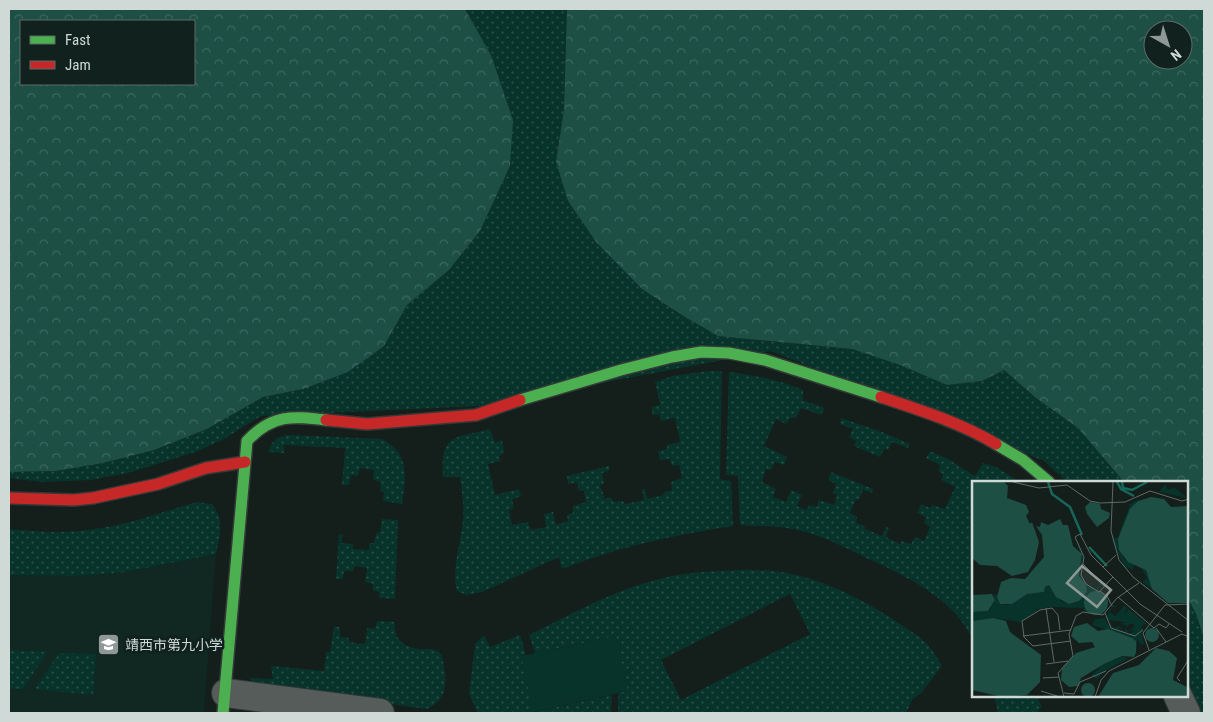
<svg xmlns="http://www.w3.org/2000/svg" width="1213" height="722" viewBox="0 0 1213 722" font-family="'Roboto Condensed','Noto Sans SC',sans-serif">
<defs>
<pattern id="grass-dots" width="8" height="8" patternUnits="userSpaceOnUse" patternTransform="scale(1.25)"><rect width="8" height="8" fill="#07332b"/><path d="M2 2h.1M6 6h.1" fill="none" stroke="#2a5049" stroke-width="1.8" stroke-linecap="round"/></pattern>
<pattern id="forest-crowns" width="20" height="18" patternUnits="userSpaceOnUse" patternTransform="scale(1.25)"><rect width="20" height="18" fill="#1d4f45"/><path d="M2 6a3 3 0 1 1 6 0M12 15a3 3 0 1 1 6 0" fill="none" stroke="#3d685f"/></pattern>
</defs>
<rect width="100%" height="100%" fill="#141e1b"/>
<!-- built -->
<path fill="#102722" d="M216,554L204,713H9V575L75,576L120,573Z"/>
<!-- grass -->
<path fill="url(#grass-dots)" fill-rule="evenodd" d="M465,9H567L564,109L556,162L568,201L596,242L757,340L852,349L901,365L947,385L982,381L1004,370L1036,398L1078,428L1124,482H1067L1044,461L771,351L479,406L261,416L224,439L198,451L128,473L90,480L42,482L9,478V472L56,471L103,463L154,450L207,429L263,397L303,389L384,346L407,305L449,270L480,231L510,166L512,120L491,55Z
M709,371H722L720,479L731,481L733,526C674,535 618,547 562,569L559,557L482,592L466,595L457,591C451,571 461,542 463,520C464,506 462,491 460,477H443C440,434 454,438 490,429L495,443L502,440L504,451L499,457L501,461L488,464L495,495L519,489L521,496L512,500L514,508L509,510L512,525L528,522L531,530L546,527L544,514L553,512L556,525L568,521L567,515L573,513V506L586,502L584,491H579L577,482L568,484L567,476L609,466L610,470L602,473L604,483L600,485L605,499L611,497L613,502L623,501L625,504L644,500L642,489H645L647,499L663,495L664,492L672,490L671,482L682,478L679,465L672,466L670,459L660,460L658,451L667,449V445L680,442L675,418L661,421L659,414L653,415L651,407L660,405L655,382L672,376Z
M729,372C755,375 779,380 803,390V400L825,408L821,415L801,408L796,418H790L786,424L776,419L764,446L787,457L784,465L775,462L771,470L766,469L762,482L776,489L773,497L786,502L792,490L802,495L797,506L807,510L809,505L817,507L819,500L834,505L837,495L833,493L836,484L828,480L831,472L873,489L872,493L863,490L859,500L856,499L850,513L857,517L856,523L865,526V529L882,536L886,527L889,528L886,537L900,544L902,541L911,544L915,537L924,541L930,527L924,523L926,517L917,513L921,504L930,508L932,505L945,509L955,487L941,480L943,474L938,471L940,465L926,458L930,451L948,459L975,476L983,463L996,467L1020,482H973V640C967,628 960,618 951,609C925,584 890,569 858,554C836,543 812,531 786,528C771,526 755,526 740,525L738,476L726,475Z
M841,418L882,432L910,444L908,448L892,442L888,450L884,449L880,457L854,446L856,441L849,437L853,429L840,424Z
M289,435L382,439C410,453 406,477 402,504L383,501L384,492L380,491L381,482L373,480L374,470L360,468L358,476L351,475L349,485H342L345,448L284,445V453L268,452C272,440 277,437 289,435Z
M197,502L212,504C225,520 220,535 216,554L120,573L75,576L9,575V529C39,532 70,534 101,528C134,523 165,511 197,502Z
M382,519L398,520L395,599L379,598V592L373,591V584L365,582L367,568L355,566L353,571H344L343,579H336L339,534L343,535L341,543L353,544V549L369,550V543H374L376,533L380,532Z
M747,570C764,570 780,571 796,575C834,584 871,604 903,626C910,631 918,635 924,641C932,649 937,657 942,666L922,692L912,700L907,711L908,713H618V693L627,691L616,636L535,653L529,635C572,614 613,590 660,579C688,571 718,571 747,570ZM790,594L810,634L681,700L661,660Z
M1187,596L1197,616L1204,639V713H1198L1187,688Z
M377,621L395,622C393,638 403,647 419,649C424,650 430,648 435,650C438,651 440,653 442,655C446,678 451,697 427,709L263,687L254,685L249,678L273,679L271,666L324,671L326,652H330L334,627H340V637L349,638V642L365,644L367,628L375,629Z
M484,635L490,647L520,635L526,655L522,656L533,712L612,695L611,713H478L469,694L475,644Z
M9,650L47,652L23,689H9Z
M59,653L96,654L93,695L35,689Z
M994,696H1042L1038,699L1042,707L1039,709L1038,713H997V708Z"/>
<!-- forest -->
<path fill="url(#forest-crowns)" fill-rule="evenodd" d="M9,9H465L491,55L513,120L510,166L480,231L449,270L407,305L384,346L348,372L303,389L263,397L207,429L154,450L103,463L56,471L9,472ZM21,21H194V84H21Z
M567,9H1204V639L1197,616L1187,596V482H1124L1078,428L1036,398L1004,370L982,381L947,385L900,365L852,349L718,336L682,315L642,289L596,242L568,201L556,162L564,109ZM1153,30H1183V60H1153Z"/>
<!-- pitch -->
<path fill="#07332b" d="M616,636L628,691L533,712L521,656Z"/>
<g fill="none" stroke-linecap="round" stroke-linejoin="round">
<defs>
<path id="street" d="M226,693L380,713
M1178,696L1186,713"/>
<path id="fast" d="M520,400L621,370L672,357L701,352L729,353L765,360L881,397
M996,444L1023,460L1049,482
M223,713L247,441C272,414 292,416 326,420"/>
<path id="jam" d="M881,397C920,410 961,423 996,444
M326,420L367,424L476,415L520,400
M9,498L74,500L93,498L158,484L206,468L245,462"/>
</defs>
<!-- street casing -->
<use href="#street" stroke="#323937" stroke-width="30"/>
<!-- fast casing -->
<use href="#fast" stroke="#323937" stroke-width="14"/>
<!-- jam casing -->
<use href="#jam" stroke="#323937" stroke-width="14"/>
<!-- street -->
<use href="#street" stroke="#555c5a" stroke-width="28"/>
<!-- fast -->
<use href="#fast" stroke="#4caf50" stroke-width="11"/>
<!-- jam -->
<use href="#jam" stroke="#c62828" stroke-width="11"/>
</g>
<!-- icons -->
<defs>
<symbol id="school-square" viewBox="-11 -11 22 22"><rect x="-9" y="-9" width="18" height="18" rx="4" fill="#8e9895" stroke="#11211d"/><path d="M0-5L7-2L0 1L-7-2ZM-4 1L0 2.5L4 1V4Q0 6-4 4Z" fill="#fff"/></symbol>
</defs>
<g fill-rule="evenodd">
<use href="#school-square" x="96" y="632" width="25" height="25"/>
</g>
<g text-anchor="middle" stroke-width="5" stroke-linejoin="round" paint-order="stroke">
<!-- poi labels -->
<g font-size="14" fill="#cfdad7" stroke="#11211d" text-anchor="start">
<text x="125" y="650">靖西市第九小学</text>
</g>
</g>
<!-- overview -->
<g transform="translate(972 481)">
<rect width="216" height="216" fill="#141e1b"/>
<path d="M193,3L196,9L202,6L215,17L187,11ZM166,18L147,55V68L153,79L170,86L174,89L180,108L170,101L175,97L169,87L162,83L161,89L152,85L140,59L146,56L158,23ZM101,56L111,74V82L108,92L113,102L124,109L128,101L132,105L127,104V110L125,109L134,114L137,122L131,133L123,134L112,130V127L78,126L67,128L49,141L21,137L0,140V131L17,130L23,119L21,113L25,114L28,123L35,124L55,113L72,111L73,106L77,104L89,120L98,123L107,120L115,109L108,98L110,75ZM124,110L133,114L137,121L133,131L127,134L112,125L115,113ZM141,124L146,126H141L138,131L143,135L153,124L155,127L152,133L157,128L176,144L172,147L175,143H172L169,146L172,148L165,154L156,153L140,147L137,143L145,145L140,144V147L146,145L153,148L148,147L152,151L153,148L160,151L155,150L157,153L162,150L156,148H161L162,143H157L154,147V144L148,143L153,141L136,139L135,134ZM133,137L136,144L164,155L170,152L172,163L169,164L165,158V169L160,157L120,144L123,138ZM150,175L156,178L136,188L125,198L119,195L130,184Z" fill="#07332b" fill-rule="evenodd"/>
<path d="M0,1H32L36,5L35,17L54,24L57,31L54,35L58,43L60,41L67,61L63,79L56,91L40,95L25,85L8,84L0,77ZM179,16L192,18L199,26L216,25V122H196L180,108L174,89L156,81L147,69L146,58L158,28L166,20ZM118,21L128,23L129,28L138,32L137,37L125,46L115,33L113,26ZM88,38L91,44H96L101,65L110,73L107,95L114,104L115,111L107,120L97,123L84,116L77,104L73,106L72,111L55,113L40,123H28L25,116L29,101L39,97L53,98L72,76L70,54L64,45L68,46L69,41L76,44ZM112 122a12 12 0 1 1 24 0a12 12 0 1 1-24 0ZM20,113L23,119L16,130L0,131V114ZM21,137L34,140L38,151L69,174L68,201L55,214L30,216L0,209V140ZM115,142L126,150L136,148L160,157L164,160V172L162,176L150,175L132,183L109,197L106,205L97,206L89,199L90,188L104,172L123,166L120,161L107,162L99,155L102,146ZM173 154a7 7 0 1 1 14 0a7 7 0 1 1-14 0ZM184,167L197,170L205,177L201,199L215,206L216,216H126L141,192L167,184ZM109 209a7 7 0 1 1 14 0a7 7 0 1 1-14 0Z" fill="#1d4f45"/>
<path fill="none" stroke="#166759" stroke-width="2.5" d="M76,1L80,13L98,26L110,54M145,1L149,8L162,15M150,1L151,7L160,9L175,1M117,66L135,85"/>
<path fill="none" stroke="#5f6966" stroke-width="1" d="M41,1L67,7L95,4L118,20L128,22L153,21L178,10L210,20L217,18M141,1L139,50L147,79L161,96L217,140M111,83L133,105M131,86L144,74M141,96L127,111L114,103L109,94L112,76L103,56L108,53L119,74L168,123L210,151M128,110L135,115L140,125M146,116L182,147L187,143L194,147L197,143M74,127L82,181M133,132L139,147L163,155L171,149M184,147L194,161M88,149L86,134L80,127L68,129L50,140L52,156L61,165L99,160M51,155L99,149M177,169L171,152L193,124L217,123M74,183L96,180M71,197L87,196M208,200L205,197L217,178M69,210L88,216M92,212L102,213L108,201L134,190M92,216L86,192L101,175L97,153L104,135L111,131L131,134L145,117L167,102M123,216L129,199L137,190L210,153L217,156"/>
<path fill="#8e9895" fill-opacity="0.15" stroke="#8e9895" stroke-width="2.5" d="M110,85L139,109L125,126L95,102Z"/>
<rect width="216" height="216" fill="none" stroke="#cfdad7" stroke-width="2.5"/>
</g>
<!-- border -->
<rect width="1213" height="722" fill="none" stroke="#cfdad7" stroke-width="20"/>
<!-- legend -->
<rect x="20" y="20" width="175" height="65" fill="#11211d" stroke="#5d6b67"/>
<rect x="30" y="36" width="25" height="8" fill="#4caf50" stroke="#5d6b67"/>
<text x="65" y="45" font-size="15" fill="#cfdad7">Fast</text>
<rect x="30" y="61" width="25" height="8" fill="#c62828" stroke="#5d6b67"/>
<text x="65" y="70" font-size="15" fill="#cfdad7">Jam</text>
<!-- north arrow -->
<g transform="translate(1168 45) rotate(141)"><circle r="24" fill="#11211d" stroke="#5d6b67"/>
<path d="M0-4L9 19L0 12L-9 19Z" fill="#8e9895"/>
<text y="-8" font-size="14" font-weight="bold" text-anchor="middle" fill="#cfdad7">N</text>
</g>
</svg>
